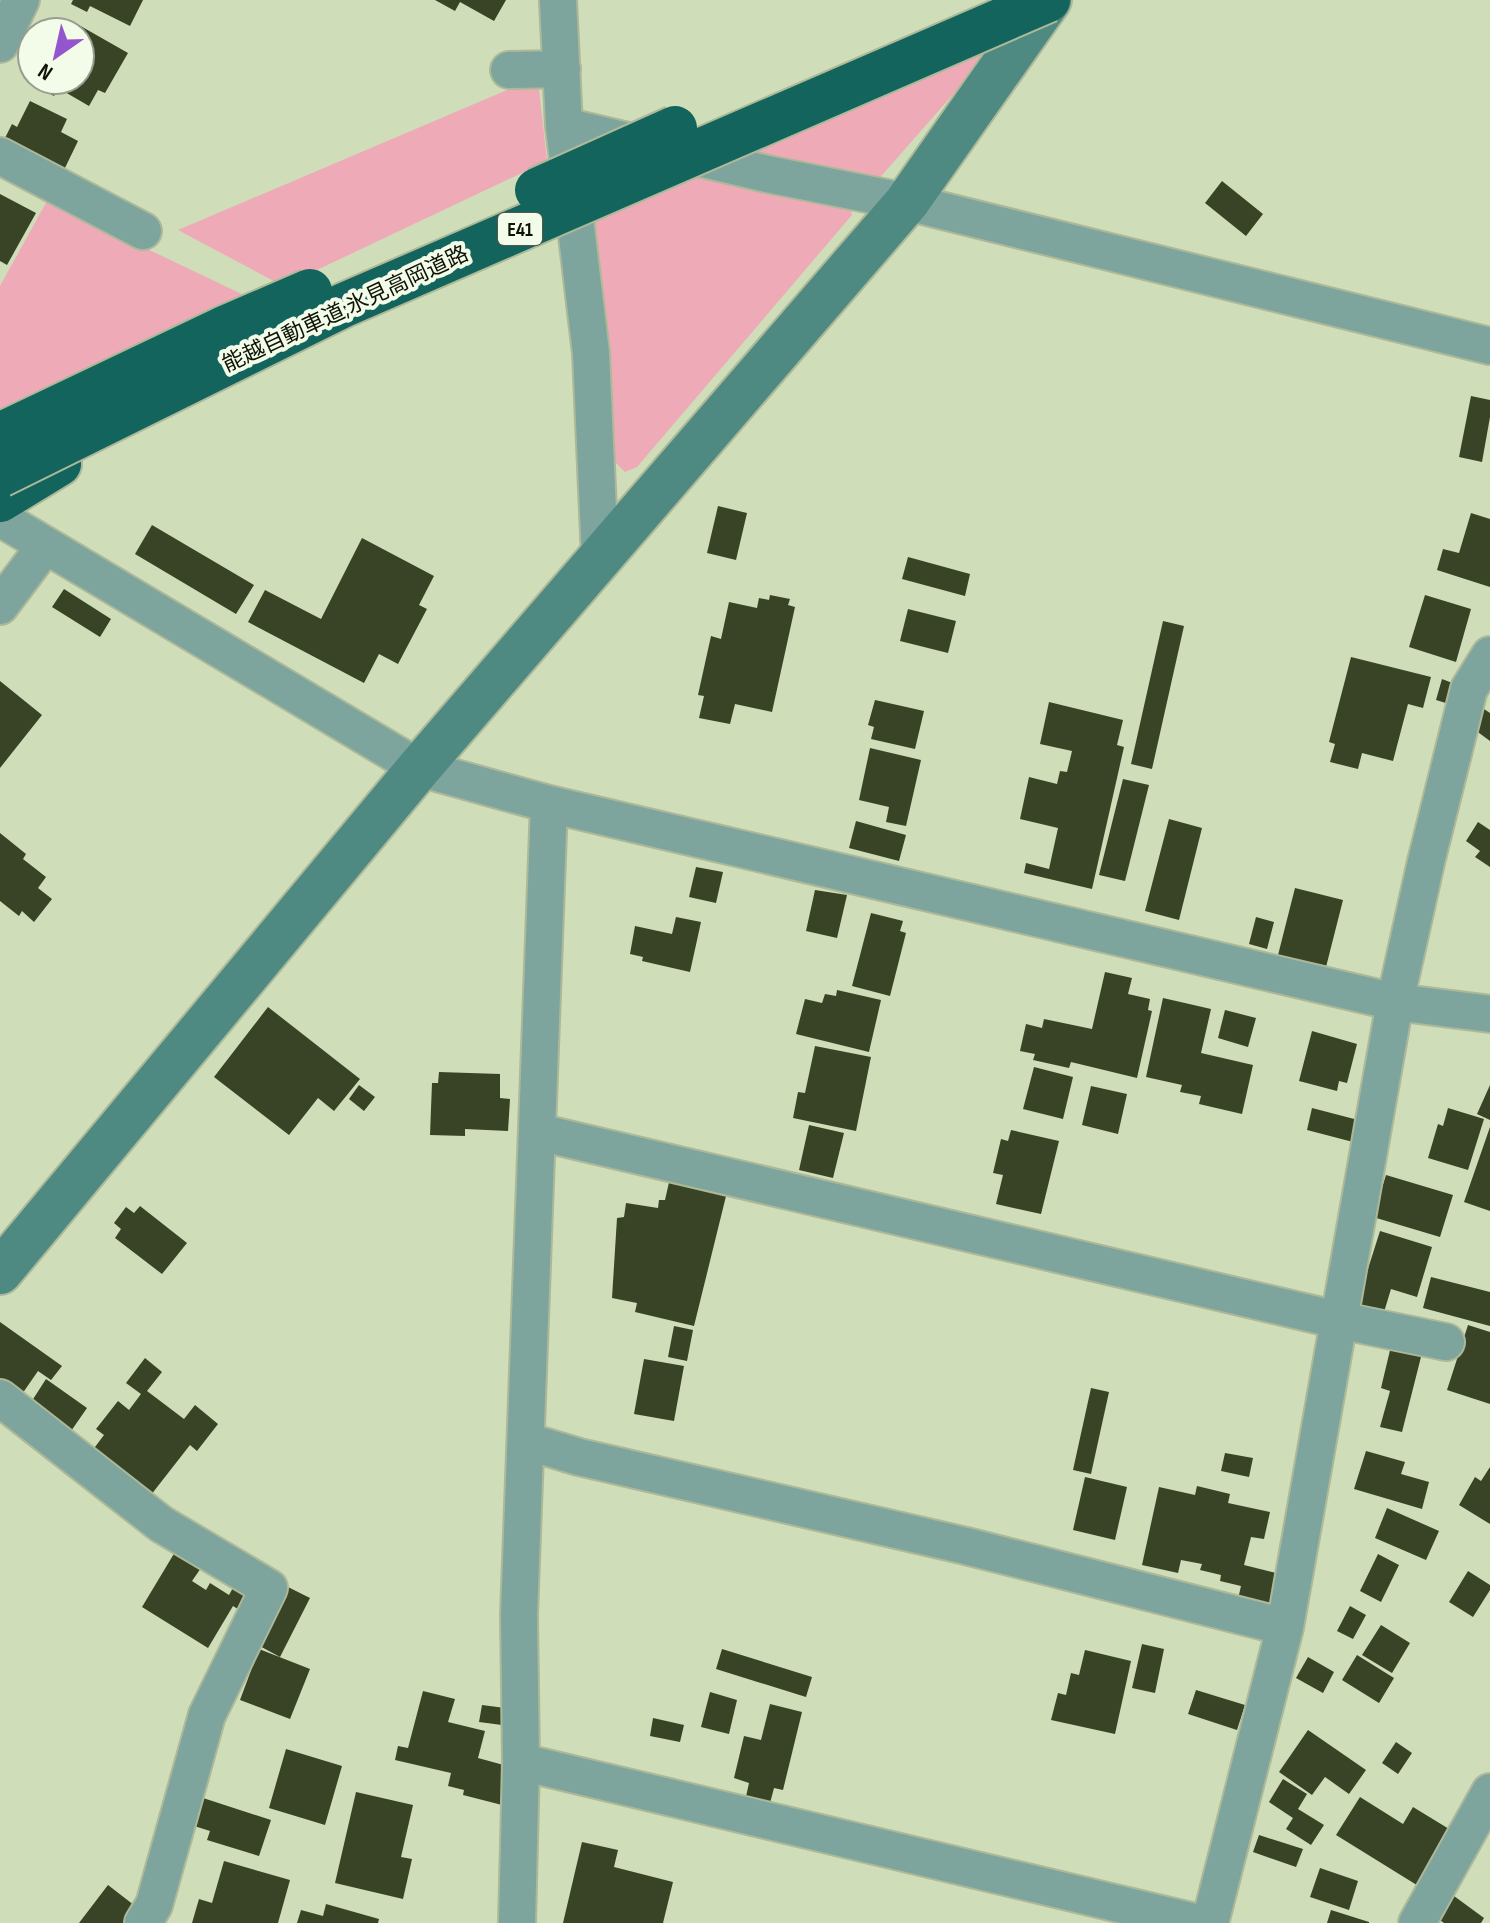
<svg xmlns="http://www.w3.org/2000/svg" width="1490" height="1923" viewBox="0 0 1490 1923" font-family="'Sofia Sans Condensed','Noto Sans JP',sans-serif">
<rect width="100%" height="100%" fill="#cfddb9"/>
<!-- green -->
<path fill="#efaab8" d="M989,45L956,91L876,182L734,154Z
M512,88L539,89L547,161L283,286L178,230Z
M700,168L849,202L852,215L637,467L625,472L616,463L605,444L589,218Z
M47,201L252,299L0,416V286Z"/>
<!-- building -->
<path fill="#394426" d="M73,0H143L130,26L90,6L87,12L71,4Z
M435,0H506L494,21L460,2L455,11Z
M70,20L128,53L105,93L98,90L89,106L58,88L54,96L34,85L37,80H80V32H63Z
M30,101L67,119L61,132L78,141L64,170L4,140L12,124L17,127Z
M1222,181L1263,214L1246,236L1205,203Z
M0,194L36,213L7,265L0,261Z
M1471,396L1490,400V417L1482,462L1459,457Z
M718,506L747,513L736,560L707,553Z
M1471,513L1490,519V587L1437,570L1443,549L1459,553Z
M152,525L254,585L236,614L135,554Z
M362,538L434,576L419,605L427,609L398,664L379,654L364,683L248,622L265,590L321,619Z
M908,557L970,574L965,596L902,579Z
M64,589L111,619L100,637L52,607Z
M770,595L790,599L788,605L795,607L772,712L735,704L730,724L699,718L704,696L698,695L711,636L721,639L729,602L757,608L759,598L769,600Z
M1425,595L1471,609L1456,662L1409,647Z
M908,609L956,621L948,653L900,641Z
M1163,621L1184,626L1152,769L1131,764Z
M1351,657L1431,677L1423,708L1408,704L1393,761L1362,753L1358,769L1330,762L1335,744L1329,742Z
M1442,679L1455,684L1449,704L1436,700Z
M0,681L42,715L0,768Z
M875,700L924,711L915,749L871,739L874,727L868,725Z
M1049,702L1123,720L1117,745L1124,747L1092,889L1024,873L1026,863L1049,869L1058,828L1020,819L1029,777L1057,784L1060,771L1067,772L1072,751L1040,744Z
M1484,709L1490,713V741L1471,727Z
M870,748L921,760L906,826L886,822L889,807L859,800Z
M1123,779L1149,785L1125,881L1099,875Z
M1169,819L1202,828L1179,920L1145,911Z
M856,821L906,835L899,861L849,848Z
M1478,822L1490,830V867L1475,857L1480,851L1466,841Z
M0,833L26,854L23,859L46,877L38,888L52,899L34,922L22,911L19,916L0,901Z
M696,867L723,872L716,903L689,897Z
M1295,888L1343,900L1325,971L1277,959Z
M815,890L847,895L837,938L806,931Z
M871,913L903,921L900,931L906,933L890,996L852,986Z
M676,917L701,922L690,972L642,961L643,957L630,954L635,926L672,934Z
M1256,917L1274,922L1267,949L1249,944Z
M1105,972L1132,978L1128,994L1150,999L1148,1010L1152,1011L1137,1078L1071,1062L1069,1068L1033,1060L1035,1054L1020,1051L1026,1024L1042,1028L1044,1019L1092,1029Z
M837,990L881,1000L869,1052L796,1034L805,999L822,1003L825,994L836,996Z
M1163,998L1211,1009L1201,1053L1253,1065L1242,1114L1199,1104L1201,1096L1180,1092L1182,1085L1146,1077Z
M268,1007L360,1079L334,1111L318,1098L289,1135L214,1077Z
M1225,1010L1256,1018L1248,1047L1218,1038Z
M1312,1031L1357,1044L1347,1083L1339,1081L1337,1091L1299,1081Z
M815,1046L871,1057L856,1131L793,1118L798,1092L805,1093Z
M1034,1067L1073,1077L1063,1119L1023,1109Z
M439,1072L500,1074V1098L510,1099L508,1131L465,1129V1136L430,1135L432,1083H438Z
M359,1085L375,1097L364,1111L349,1099Z
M1490,1085V1120L1477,1114Z
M1091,1086L1127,1094L1118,1134L1082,1125Z
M1312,1108L1358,1120L1353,1142L1307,1130Z
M1448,1108L1484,1119L1468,1170L1428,1158L1438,1124L1443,1126Z
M809,1125L844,1133L833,1178L799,1170Z
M1490,1127V1211L1464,1202Z
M1011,1130L1059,1141L1041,1214L996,1204L1003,1175L993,1173L1001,1139L1008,1141Z
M1386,1175L1453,1195L1440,1237L1373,1217Z
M670,1178L728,1188L694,1326L635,1312L637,1303L612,1298L617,1218L624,1217L626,1203L658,1208L659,1200H665Z
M140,1206L187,1243L162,1274L115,1238L121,1229L114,1223L126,1207L134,1213Z
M1380,1231L1432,1247L1417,1297L1391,1289L1381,1322L1354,1313Z
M1431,1277L1490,1292V1326L1423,1308Z
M0,1322L62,1366L51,1380L38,1371L20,1397L0,1383Z
M1468,1325L1490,1332V1404L1447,1390Z
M674,1326L693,1330L687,1361L668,1357Z
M1391,1346L1422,1353L1402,1432L1380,1427L1390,1391L1381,1388Z
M145,1358L162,1372L147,1391L184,1419L195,1405L218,1424L197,1451L190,1445L147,1500L89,1455L104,1435L96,1429L118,1401L129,1410L141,1394L126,1383Z
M644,1359L684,1366L674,1421L634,1414Z
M46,1379L87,1408L69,1434L28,1407Z
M1091,1388L1109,1392L1091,1474L1073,1470Z
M1366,1451L1405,1462L1401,1474L1429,1482L1422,1509L1354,1489Z
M1225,1453L1253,1458L1249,1477L1221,1471Z
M1490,1467V1524L1459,1505L1475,1477L1481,1481Z
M1085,1477L1127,1487L1115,1540L1073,1530Z
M1197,1486L1230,1494L1228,1503L1270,1512L1264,1539L1251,1537L1244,1565L1276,1573L1269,1606L1238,1599L1241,1586L1220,1581L1221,1575L1200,1570L1202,1564L1181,1560L1178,1573L1142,1565L1159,1487L1195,1495Z
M1387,1508L1439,1531L1426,1560L1375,1538Z
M175,1552L201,1568L192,1581L206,1590L210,1583L229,1595L234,1586L256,1599L246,1614L233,1606L208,1648L142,1607Z
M1378,1554L1399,1565L1381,1602L1360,1591Z
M1468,1571L1490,1585V1590L1473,1617L1449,1602Z
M286,1586L310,1598L280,1657L256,1644Z
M1350,1606L1366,1615L1353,1639L1337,1631Z
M1381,1625L1410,1643L1392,1673L1362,1655Z
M1142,1644L1164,1649L1155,1693L1132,1688Z
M259,1649L310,1669L290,1719L240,1700Z
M722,1649L812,1677L806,1697L716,1669Z
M1085,1650L1131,1661L1115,1734L1051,1720L1058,1693L1066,1695L1071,1673L1079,1675Z
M1357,1655L1394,1678L1379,1703L1342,1680Z
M1308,1657L1334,1672L1323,1693L1296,1678Z
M1196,1690L1245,1705L1237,1730L1188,1714Z
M423,1691L455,1699L448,1722L485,1731L478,1758L511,1767L502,1805L463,1795L464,1790L448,1786L451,1773L395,1760L398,1746L408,1748Z
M710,1692L737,1700L729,1734L701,1727Z
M770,1704L802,1712L783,1790L774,1788L769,1807L745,1801L749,1783L734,1778L744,1736L761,1740Z
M482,1705L505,1708L502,1725L479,1722Z
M653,1718L684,1725L680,1742L650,1736Z
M1308,1730L1366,1770L1349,1794L1325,1777L1312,1795L1279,1772Z
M1396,1742L1412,1753L1398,1774L1382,1763Z
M286,1749L342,1766L325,1825L269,1808Z
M1283,1779L1307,1794L1298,1809L1324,1825L1311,1845L1286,1829L1293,1818L1269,1802Z
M356,1792L413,1805L401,1857L412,1859L403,1899L335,1883Z
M200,1797L271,1820L259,1856L207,1840L210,1831L191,1825Z
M1360,1797L1403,1824L1413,1807L1454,1832L1420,1887L1336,1835Z
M1259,1835L1303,1849L1296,1867L1253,1852Z
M582,1842L618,1850L614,1867L673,1882L663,1923H563Z
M224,1861L290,1880L278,1923H192L199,1899L212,1903Z
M1320,1868L1358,1881L1349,1910L1310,1897Z
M108,1885L139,1909L129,1923H79Z
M1454,1896L1484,1918L1481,1923H1444L1437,1918Z
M326,1904L379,1919L378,1923H297L301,1910L323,1916Z
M1331,1910L1369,1922V1923H1327Z"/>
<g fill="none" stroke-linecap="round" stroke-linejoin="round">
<defs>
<path id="street" d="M558,0L564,126L591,353L600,557
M0,44L21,0
M509,70L562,69
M564,126L767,174L907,202L1490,346
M0,156L143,231
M0,518L419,768L549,804L1395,1002L1490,1014
M0,606L45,546
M538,1132L1338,1320L1446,1342
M0,1398L161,1524L269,1588L207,1715L154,1905L143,1923
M526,1441L579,1457L966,1546L1285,1627
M521,1762L1199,1923
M517,1923L521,1762L519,1615L549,804
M1210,1923L1285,1627L1395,1002L1426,862L1469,689L1490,655
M1417,1923L1490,1792"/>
<path id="secondary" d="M0,1272L419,768L907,202L1049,0"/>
<path id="highway" d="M0,500L59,464"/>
</defs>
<!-- street casing -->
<use href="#street" stroke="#acb999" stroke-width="40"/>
<!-- secondary casing -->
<use href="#secondary" stroke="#acb999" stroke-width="48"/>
<!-- highway casing -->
<use href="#highway" stroke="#acb999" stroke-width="48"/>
<!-- street -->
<use href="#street" stroke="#7ea49e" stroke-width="36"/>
<!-- secondary -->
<use href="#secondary" stroke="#4f8a82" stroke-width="44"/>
<!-- highway -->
<use href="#highway" stroke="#13645c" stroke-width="44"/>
<defs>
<path id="highway-bridge" d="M537,190L675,128
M0,435L222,329L310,291
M0,475L344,305L1048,0"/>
</defs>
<!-- highway-bridge casing -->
<use href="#highway-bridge" stroke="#acb999" stroke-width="48" stroke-linecap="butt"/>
<!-- highway-bridge -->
<use href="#highway-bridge" stroke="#13645c" stroke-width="44"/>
</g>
<g text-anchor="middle" stroke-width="8" stroke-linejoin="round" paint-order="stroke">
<!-- shield labels -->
<rect fill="#f3fbe9" stroke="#53594a" stroke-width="2" x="498" y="213" width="44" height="32" rx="6"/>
<g font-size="20" font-weight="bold" fill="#0e1306">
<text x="520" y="236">E41</text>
</g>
<!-- street labels -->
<g font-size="22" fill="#0e1306" stroke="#f3fbe9">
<text transform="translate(345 308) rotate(-25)" y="8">能越自動車道;氷見高岡道路</text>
</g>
</g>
<!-- north arrow -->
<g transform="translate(56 56) rotate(214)"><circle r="38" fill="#f3fbe9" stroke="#979e8e" stroke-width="2"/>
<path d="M0-6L14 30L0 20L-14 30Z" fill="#9356cc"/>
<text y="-12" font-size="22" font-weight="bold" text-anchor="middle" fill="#0e1306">N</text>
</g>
</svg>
